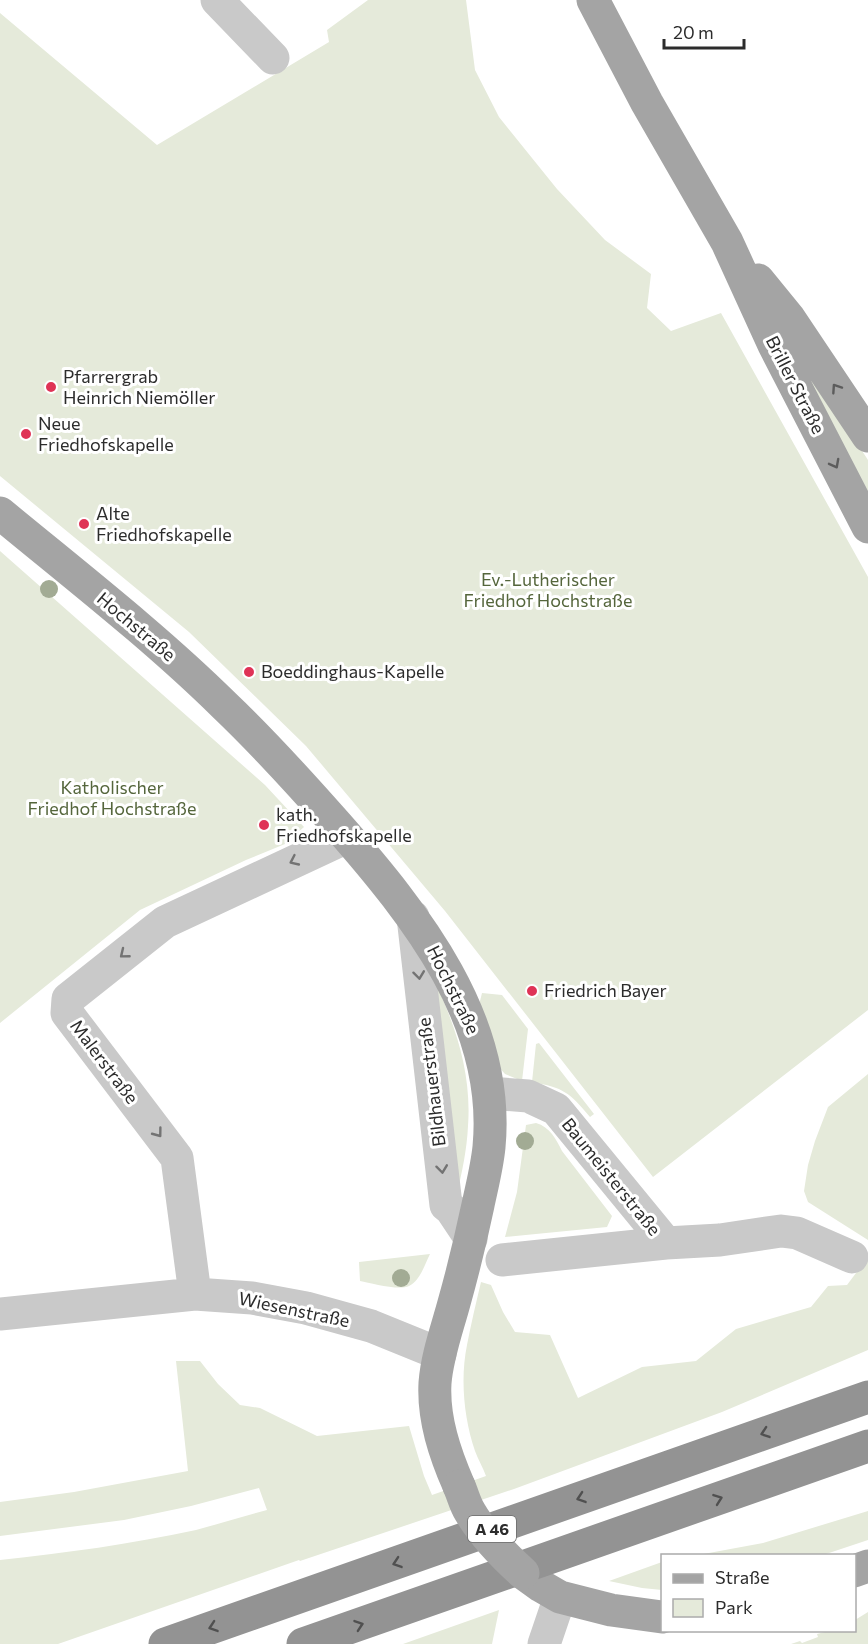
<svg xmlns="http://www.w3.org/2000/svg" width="868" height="1644" viewBox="0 0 868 1644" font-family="Commissioner,sans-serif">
<rect width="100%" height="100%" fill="#fff"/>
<!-- green -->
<path fill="#e5eada" d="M368,0H466L475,70L499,117L557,189L605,240L651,274L647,308L671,331L721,313L868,577V1010L653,1177L445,911L306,746L189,632L0,476V13L157,145L329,42L327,30Z
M796,349L868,460V495L792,350Z
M0,551L265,785L304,827L285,844L246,860L140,910L0,1023Z
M432,976C455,1023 472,1073 468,1126C467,1149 462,1172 457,1194Z
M482,993L502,995L528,1029L522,1081L505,1074L498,1066L479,1005Z
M539,1043L594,1114L590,1117C569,1092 564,1088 532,1082L536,1044Z
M868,1074V1240L808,1202L804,1191L808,1165L815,1141L828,1107Z
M536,1123C550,1127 556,1139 562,1151L612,1216L607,1227L505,1237L517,1192L526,1125Z
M430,1254C425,1264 420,1281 409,1286C399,1291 371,1283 360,1281L359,1262Z
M868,1257V1350L722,1412L514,1489L300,1561L299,1560L58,1644H0V1560C66,1553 131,1544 196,1530C219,1524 243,1516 267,1510L259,1488L191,1506L124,1520L0,1536V1502L74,1492L188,1471L176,1361H200L218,1384L240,1405L260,1408L317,1436L409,1426L424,1476L432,1495L486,1476C483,1468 478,1459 475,1451C464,1419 460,1379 467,1345C471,1324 476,1303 481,1282L491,1285L503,1312L515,1332L550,1335L578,1398L642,1367L696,1361L736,1329L811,1307L828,1286L847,1285Z
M868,1511V1540L823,1555H698L763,1543Z
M662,1562V1590L642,1588L609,1581Z
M499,1610L492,1644H403Z
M868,1612V1644H791L800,1641L802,1643L818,1637L817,1634L829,1631L854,1630L855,1620Z"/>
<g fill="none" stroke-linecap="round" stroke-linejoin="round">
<!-- minor -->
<path stroke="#c9c9c9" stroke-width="33" d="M217,0L273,58
M413,917L446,1205L451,1209L471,1239
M489,1093L528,1096L556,1109L666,1243
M502,1260L666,1243L720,1240L781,1231L797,1233L852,1257
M195,1294L177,1158L67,1013L68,999L165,922L347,837
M0,1314L195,1294L252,1298L306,1308L371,1326L440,1354
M544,1644L560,1597"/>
<!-- major -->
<path stroke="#a4a4a4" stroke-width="33" d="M593,0L647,103L727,242L774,345L868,527
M758,280L789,318L868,436
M0,513C75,575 155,637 224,705C264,743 301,784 338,826C416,915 501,1021 489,1147C487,1167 482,1186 478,1205C471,1238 463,1271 454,1303C447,1329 437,1356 435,1383C433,1419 445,1454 459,1486
M854,1571L868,1566
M523,1573L541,1586L560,1597L611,1610L662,1617"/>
<!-- highway -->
<path stroke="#939393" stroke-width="33" d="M165,1644L868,1397
M303,1644L868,1446"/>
<!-- major-bridge -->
<path stroke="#a4a4a4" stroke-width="33" d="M459,1486C463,1495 465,1504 470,1512C484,1536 503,1555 523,1573"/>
</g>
<!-- trees -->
<g fill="#a2ab94">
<circle cx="49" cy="589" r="9"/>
<circle cx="525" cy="1141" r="9"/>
<circle cx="401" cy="1278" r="9"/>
</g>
<!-- one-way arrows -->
<defs><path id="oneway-chevron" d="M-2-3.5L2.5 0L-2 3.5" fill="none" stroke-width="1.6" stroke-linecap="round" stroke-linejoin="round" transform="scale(1.5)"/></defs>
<g stroke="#5c5c5c">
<use href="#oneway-chevron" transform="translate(836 388) rotate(-124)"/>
<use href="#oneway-chevron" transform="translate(835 464) rotate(62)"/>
</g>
<g stroke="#737373">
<use href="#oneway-chevron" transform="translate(294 861) rotate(155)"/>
<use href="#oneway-chevron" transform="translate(124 954) rotate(141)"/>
<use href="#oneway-chevron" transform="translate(419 975) rotate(83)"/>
<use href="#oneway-chevron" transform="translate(158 1133) rotate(53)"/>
<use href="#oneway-chevron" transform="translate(442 1169) rotate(83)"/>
</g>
<g stroke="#505050">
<use href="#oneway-chevron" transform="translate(765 1433) rotate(161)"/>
<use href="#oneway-chevron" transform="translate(581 1498) rotate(161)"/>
<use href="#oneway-chevron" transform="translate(718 1499) rotate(-20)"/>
<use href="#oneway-chevron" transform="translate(397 1563) rotate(161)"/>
<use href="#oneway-chevron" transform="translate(359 1625) rotate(-19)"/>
<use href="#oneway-chevron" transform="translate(213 1627) rotate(161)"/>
</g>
<!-- markers -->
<g fill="#df3356" stroke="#fff" stroke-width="2">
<circle cx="51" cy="387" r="6"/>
<circle cx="26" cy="434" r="6"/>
<circle cx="84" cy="524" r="6"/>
<circle cx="249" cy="672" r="6"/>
<circle cx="264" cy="825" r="6"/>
<circle cx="532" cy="991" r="6"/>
</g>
<g text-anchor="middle" stroke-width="6" stroke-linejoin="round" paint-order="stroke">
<!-- shield labels -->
<rect fill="#fff" stroke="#6b6b6b" stroke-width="1.5" x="468" y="1516" width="48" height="26" rx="4.5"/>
<g font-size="16" font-weight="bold" fill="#2c2c2c">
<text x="492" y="1535">A 46</text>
</g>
<!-- poi labels -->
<g font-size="18" fill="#2c2c2c" stroke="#fff" text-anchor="start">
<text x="63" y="383">Pfarrergrab<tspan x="63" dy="21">Heinrich Niemöller</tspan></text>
<text x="38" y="430">Neue<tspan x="38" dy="21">Friedhofskapelle</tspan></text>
<text x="96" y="520">Alte<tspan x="96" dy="21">Friedhofskapelle</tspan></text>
<text x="261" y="678">Boeddinghaus-Kapelle</text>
<text x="276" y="821">kath.<tspan x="276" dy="21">Friedhofskapelle</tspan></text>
<text x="544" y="997">Friedrich Bayer</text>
</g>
<!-- street labels -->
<g font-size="18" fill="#2c2c2c" stroke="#fff">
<text transform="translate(795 385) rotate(63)" y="6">Briller Straße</text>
<text transform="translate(136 627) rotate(40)" y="6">Hochstraße</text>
<text transform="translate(453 990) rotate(64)" y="6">Hochstraße</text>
<text transform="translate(104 1062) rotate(53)" y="6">Malerstraße</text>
<text transform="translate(432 1082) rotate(-97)" y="6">Bildhauerstraße</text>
<text transform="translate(611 1177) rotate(51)" y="6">Baumeisterstraße</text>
<text transform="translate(294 1310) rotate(12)" y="6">Wiesenstraße</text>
</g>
<!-- park labels -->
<g font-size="18" fill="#55663c" stroke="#fff">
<text x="548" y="586">Ev.-Lutherischer<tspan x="548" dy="21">Friedhof Hochstraße</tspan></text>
<text x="112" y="794">Katholischer<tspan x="112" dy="21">Friedhof Hochstraße</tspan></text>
</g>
</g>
<!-- legend -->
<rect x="661" y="1554" width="195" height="78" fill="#ffffff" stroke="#ababab" stroke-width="1.5"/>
<rect x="673" y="1574" width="30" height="9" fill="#a4a4a4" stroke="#ababab" stroke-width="1.5"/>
<text x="715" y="1584" font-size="18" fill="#2c2c2c">Straße</text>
<rect x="673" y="1599" width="30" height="18" fill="#e5eada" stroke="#ababab" stroke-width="1.5"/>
<text x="715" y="1614" font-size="18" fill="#2c2c2c">Park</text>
<!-- scale -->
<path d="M664 39v9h80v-9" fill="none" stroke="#2c2c2c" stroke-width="3"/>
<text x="673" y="39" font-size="18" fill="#2c2c2c" stroke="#ffffff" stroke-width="4.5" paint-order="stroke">20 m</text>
</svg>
